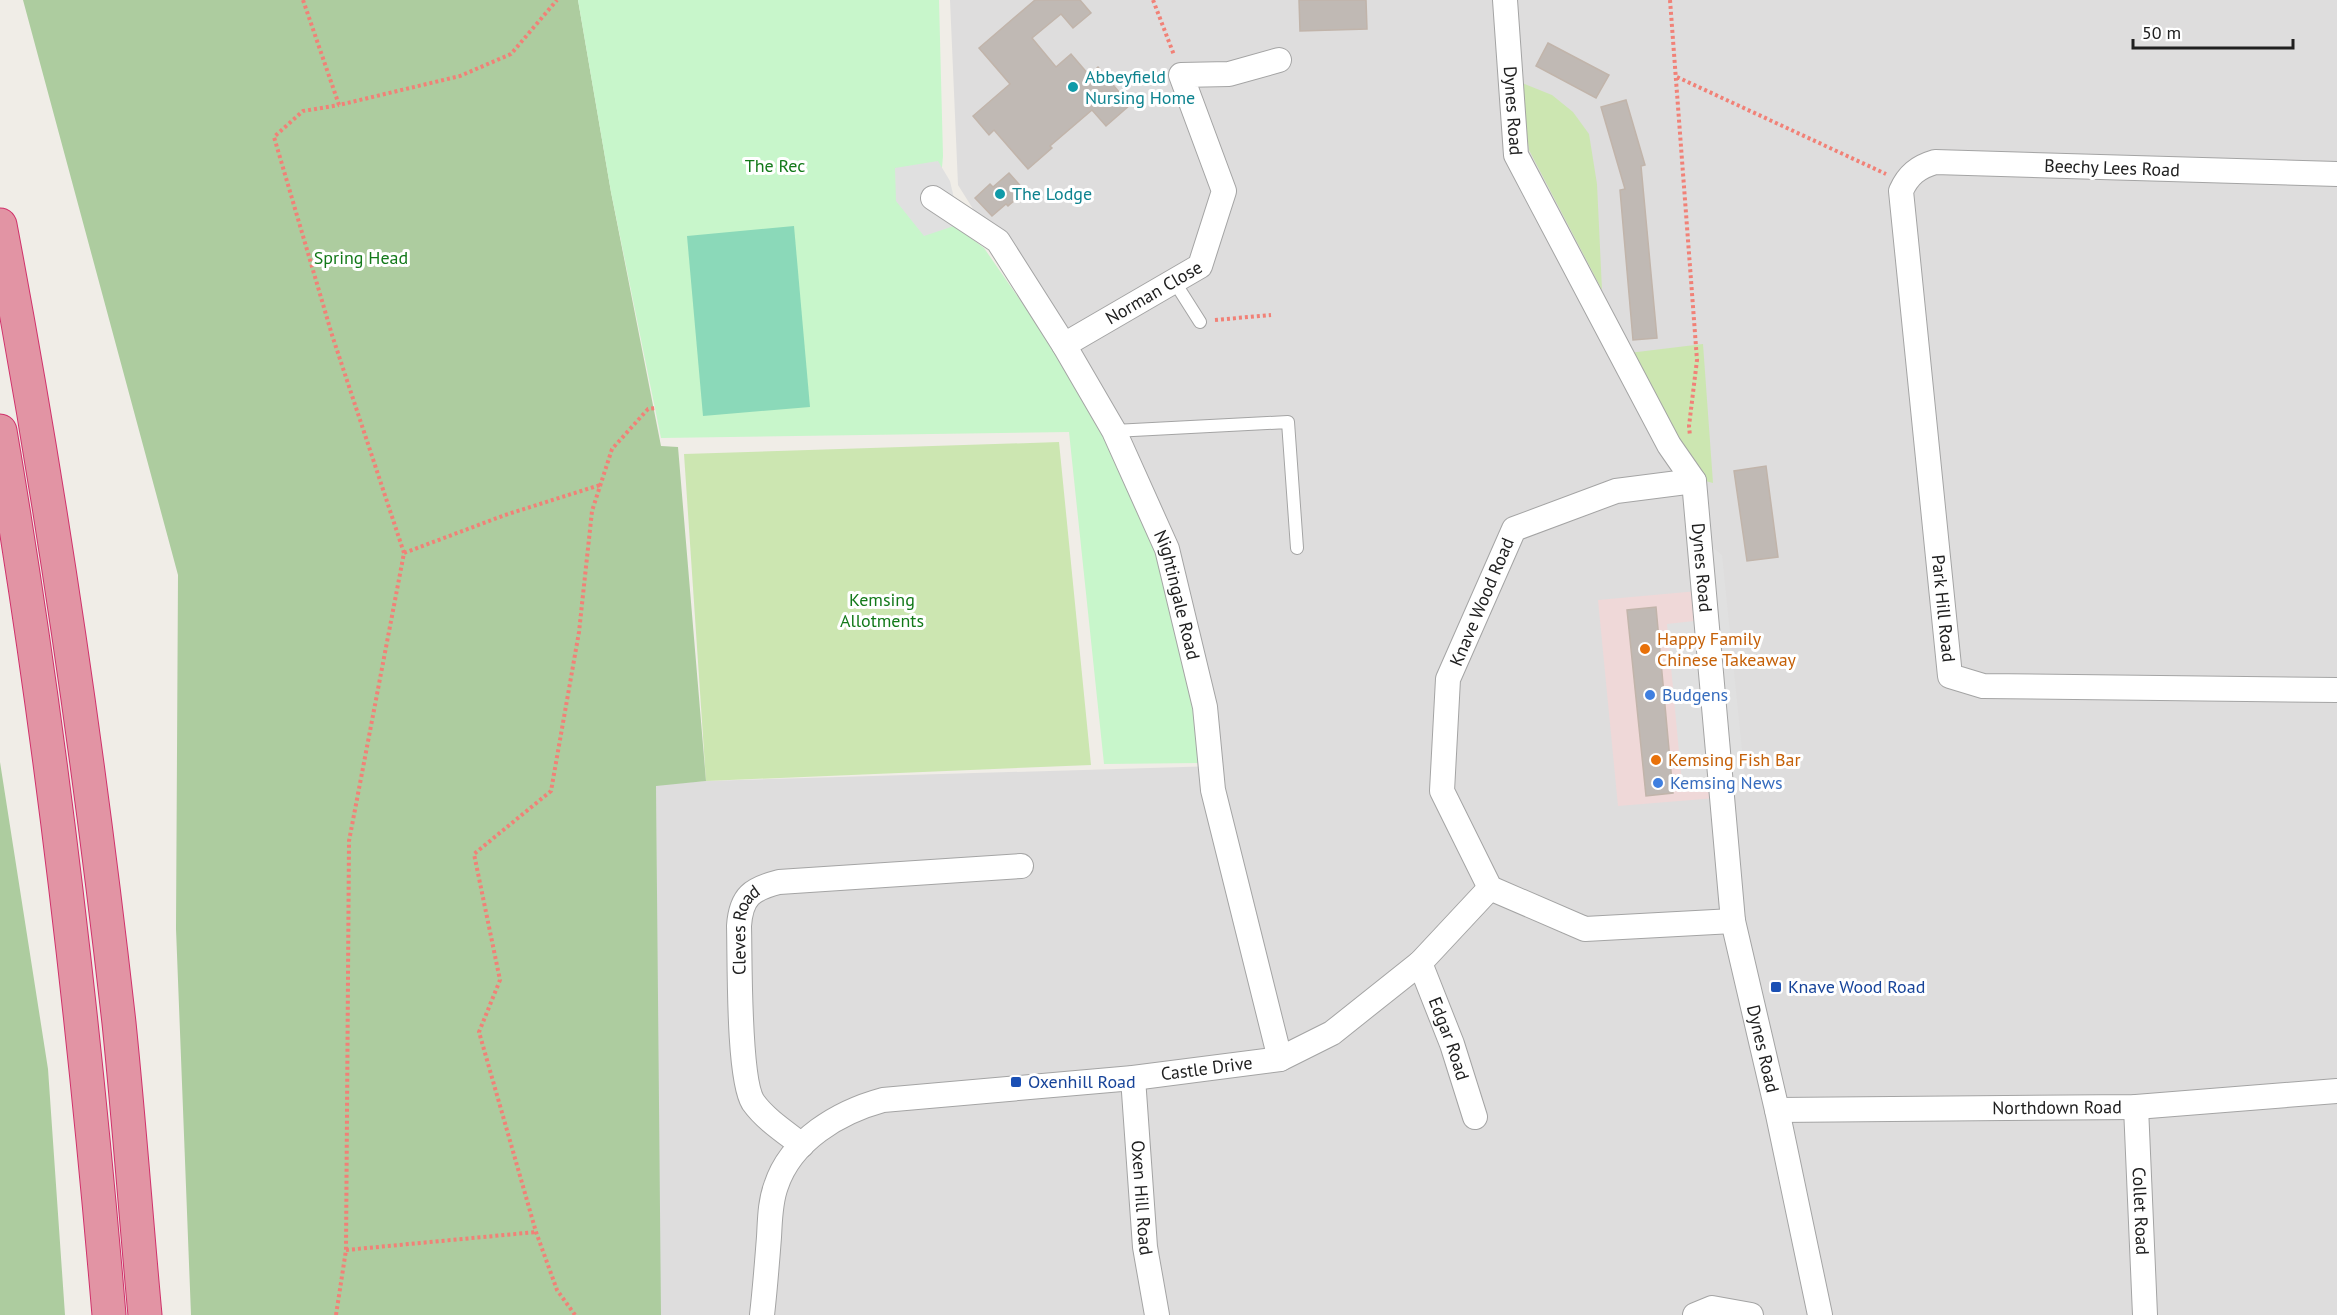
<svg xmlns="http://www.w3.org/2000/svg" width="2337" height="1315" viewBox="0 0 2337 1315" font-family="'PT Sans',sans-serif">
<rect width="100%" height="100%" fill="#f0ede7"/>
<!-- residential -->
<path fill="#dedddd" d="M950,0H2337V1315H658L656,785L706,781L1217,766L1173,558L985,228L958,185Z"/>
<!-- commercial -->
<path fill="#efd8d8" d="M1698,591L1716,798L1618,806L1598,600Z"/>
<!-- grass -->
<path fill="#cce6b1" d="M1520,82L1552,95L1573,112L1589,134L1597,184L1602,290L1529,150Z
M1703,344L1713,483L1702,480L1629,353Z
M1059,442L1091,765L706,781L684,454Z"/>
<!-- forest -->
<path fill="#adcc9f" d="M23,0H578L611,192L661,446L678,447L706,781L656,786L661,1315H191L176,929L178,575Z
M0,762L48,1069L65,1315H0Z"/>
<!-- park -->
<path fill="#c8f6cb" d="M578,0H939L943,156L938,213L984,248L1054,349L1112,446L1160,561L1197,710L1201,763L1104,764L1069,432L661,438L611,192Z"/>
<!-- pitch -->
<path fill="#8bd9b9" d="M794,226L810,407L703,416L687,236Z"/>
<!-- parking -->
<path fill="#e0e0e0" d="M938,161L950,181L960,224L924,236L896,201L895,168Z
M1706,542L1722,555L1745,779L1682,784L1667,624L1712,619Z"/>
<!-- building -->
<path fill="#c0b9b4" stroke="#c1b4aa" stroke-width="1.5" d="M1035,0H1080L1091,13L1073,28L1061,14L1032,38L1056,67L1071,54L1089,75L1098,67L1130,105L1106,126L1092,110L1050,146L1052,148L1028,169L994,130L989,135L973,116L1010,84L979,48Z
M1299,0H1366L1367,29L1300,31Z
M1548,43L1609,75L1596,98L1536,66Z
M1626,100L1645,165L1641,166L1657,338L1633,340L1620,190L1625,189L1601,107Z
M1009,173L1025,191L1008,206L1006,204L992,216L975,198L990,184L993,187Z
M1766,466L1778,557L1747,561L1734,471Z
M1656,607L1673,793L1646,796L1627,610Z"/>
<g fill="none" stroke-linecap="round" stroke-linejoin="round">
<defs>
<path id="service" d="M1174,281L1200,322
M1114,431L1288,422L1297,548"/>
<g id="minor">
<path id="s1" d="M1505,0L1516,155L1669,445L1694,481L1733,921L1777,1110L1820,1315"/>
<path id="s2" d="M2337,174L1935,162C1918,167 1908,175 1901,191L1950,676L1983,686L2337,690"/>
<path id="s3" d="M933,198L998,241L1064,345L1114,431L1167,549L1205,707L1213,790L1280,1059"/>
<path id="s4" d="M1064,345L1200,266L1224,191L1181,75L1229,74L1279,60"/>
<path d="M1694,481L1616,491L1514,529L1448,679L1442,791L1490,888L1585,929L1733,921"/>
<path id="s5" d="M1420,963L1452,1044L1475,1117"/>
<path id="s6" d="M1133,1078L1145,1247L1157,1315"/>
<path id="s7" d="M2136,1107L2145,1315"/>
<path id="s8" d="M1777,1110L2136,1107L2337,1091"/>
<path id="s9" d="M802,1145C785,1132 765,1119 753,1102C738,1078 740,960 739,926C741,896 752,889 779,882L1021,866"/>
<path id="s10" d="M762,1315C765,1289 767,1263 769,1237C770,1220 770,1202 776,1186C791,1140 839,1112 883,1100L1133,1078L1280,1059L1332,1033L1420,963L1490,888"/>
<path d="M1695,1315L1712,1308L1751,1315"/>
</g>
<path id="motorway" d="M0,225C50,489 89,756 119,1023C129,1120 136,1218 145,1315
M0,431C50,724 84,1019 109,1315"/>
</defs>
<!-- service casing -->
<use href="#service" stroke="#a4a4a4" stroke-width="14"/>
<!-- minor casing -->
<use href="#minor" stroke="#a4a4a4" stroke-width="26"/>
<!-- motorway casing -->
<use href="#motorway" stroke="#d0326b" stroke-width="35"/>
<!-- path -->
<path stroke="#f18177" stroke-width="4" stroke-dasharray="3 3" stroke-linecap="butt" d="M303,0L339,105L460,76L511,54L557,0
M1153,0L1174,55
M1670,0L1697,360L1689,426L1690,436
M1677,77L1886,174
M1215,320L1271,315
M404,553L505,515L600,485
M346,1250L536,1232
M336,1315L346,1250L349,841L404,553L332,335L274,137L303,111L339,105
M575,1315L557,1290L536,1232L479,1032L500,980L474,854L551,791L579,632L592,511L612,449L648,409L656,408"/>
<!-- service -->
<use href="#service" stroke="#fff" stroke-width="12"/>
<!-- minor -->
<use href="#minor" stroke="#fff" stroke-width="24"/>
<!-- motorway -->
<use href="#motorway" stroke="#e294a4" stroke-width="33"/>
</g>
<!-- markers -->
<g fill="#0f9aa8" stroke="#fff" stroke-width="2">
<circle cx="1073" cy="87" r="6"/>
<circle cx="1000" cy="194" r="6"/>
</g>
<g fill="#e8710a" stroke="#fff" stroke-width="2">
<circle cx="1645" cy="649" r="6"/>
<circle cx="1656" cy="760" r="6"/>
</g>
<g fill="#3f7fe0" stroke="#fff" stroke-width="2">
<circle cx="1650" cy="695" r="6"/>
<circle cx="1658" cy="783" r="6"/>
</g>
<g fill="#1a4fb4" stroke="#fff" stroke-width="2">
<rect x="1770" y="981" width="12" height="12" rx="3"/>
<rect x="1010" y="1076" width="12" height="12" rx="3"/>
</g>
<g text-anchor="middle" stroke-width="6" stroke-linejoin="round" paint-order="stroke">
<!-- culture labels -->
<g font-size="18" fill="#0d838f" stroke="#fff" text-anchor="start">
<text x="1085" y="83">Abbeyfield<tspan x="1085" dy="21">Nursing Home</tspan></text>
<text x="1012" y="200">The Lodge</text>
</g>
<!-- street labels -->
<g font-size="18" fill="#202020" stroke="#fff">
<text dy="6" stroke="none"><textPath href="#s1" startOffset="111">Dynes Road</textPath></text>
<text transform="translate(2112 168) rotate(2)" y="6">Beechy Lees Road</text>
<text dy="6" stroke="none"><textPath href="#s4" startOffset="104">Norman Close</textPath></text>
<text dy="6" stroke="none"><textPath href="#s1" startOffset="614">Dynes Road</textPath></text>
<text dy="6" stroke="none"><textPath href="#s3" startOffset="477">Nightingale Road</textPath></text>
<text transform="translate(1482 602) rotate(-67)" y="6">Knave Wood Road</text>
<text dy="6" stroke="none"><textPath href="#s2" startOffset="868">Park Hill Road</textPath></text>
<text dy="6" stroke="none"><textPath href="#s9" startOffset="240">Cleves Road</textPath></text>
<text dy="6" stroke="none"><textPath href="#s5" startOffset="81">Edgar Road</textPath></text>
<text dy="6" stroke="none"><textPath href="#s1" startOffset="1100">Dynes Road</textPath></text>
<text dy="6" stroke="none"><textPath href="#s10" startOffset="598">Castle Drive</textPath></text>
<text dy="6" stroke="none"><textPath href="#s8" startOffset="280">Northdown Road</textPath></text>
<text dy="6" stroke="none"><textPath href="#s6" startOffset="120">Oxen Hill Road</textPath></text>
<text dy="6" stroke="none"><textPath href="#s7" startOffset="104">Collet Road</textPath></text>
</g>
<!-- park labels -->
<g font-size="18" fill="#13791a" stroke="#fff">
<text x="775" y="172">The Rec</text>
<text x="361" y="264">Spring Head</text>
<text x="882" y="606">Kemsing<tspan x="882" dy="21">Allotments</tspan></text>
</g>
<!-- food labels -->
<g font-size="18" fill="#c56008" stroke="#fff" text-anchor="start">
<text x="1657" y="645">Happy Family<tspan x="1657" dy="21">Chinese Takeaway</tspan></text>
<text x="1668" y="766">Kemsing Fish Bar</text>
</g>
<!-- shop labels -->
<g font-size="18" fill="#366cbe" stroke="#fff" text-anchor="start">
<text x="1662" y="701">Budgens</text>
<text x="1670" y="789">Kemsing News</text>
</g>
<!-- transit labels -->
<g font-size="18" fill="#164399" stroke="#fff" text-anchor="start">
<text x="1788" y="993">Knave Wood Road</text>
<text x="1028" y="1088">Oxenhill Road</text>
</g>
</g>
<!-- scale -->
<path d="M2133 39v9h160v-9" fill="none" stroke="#202020" stroke-width="3"/>
<text x="2142" y="39" font-size="18" fill="#202020" stroke="#ffffff" stroke-width="4.5" paint-order="stroke">50 m</text>
</svg>
